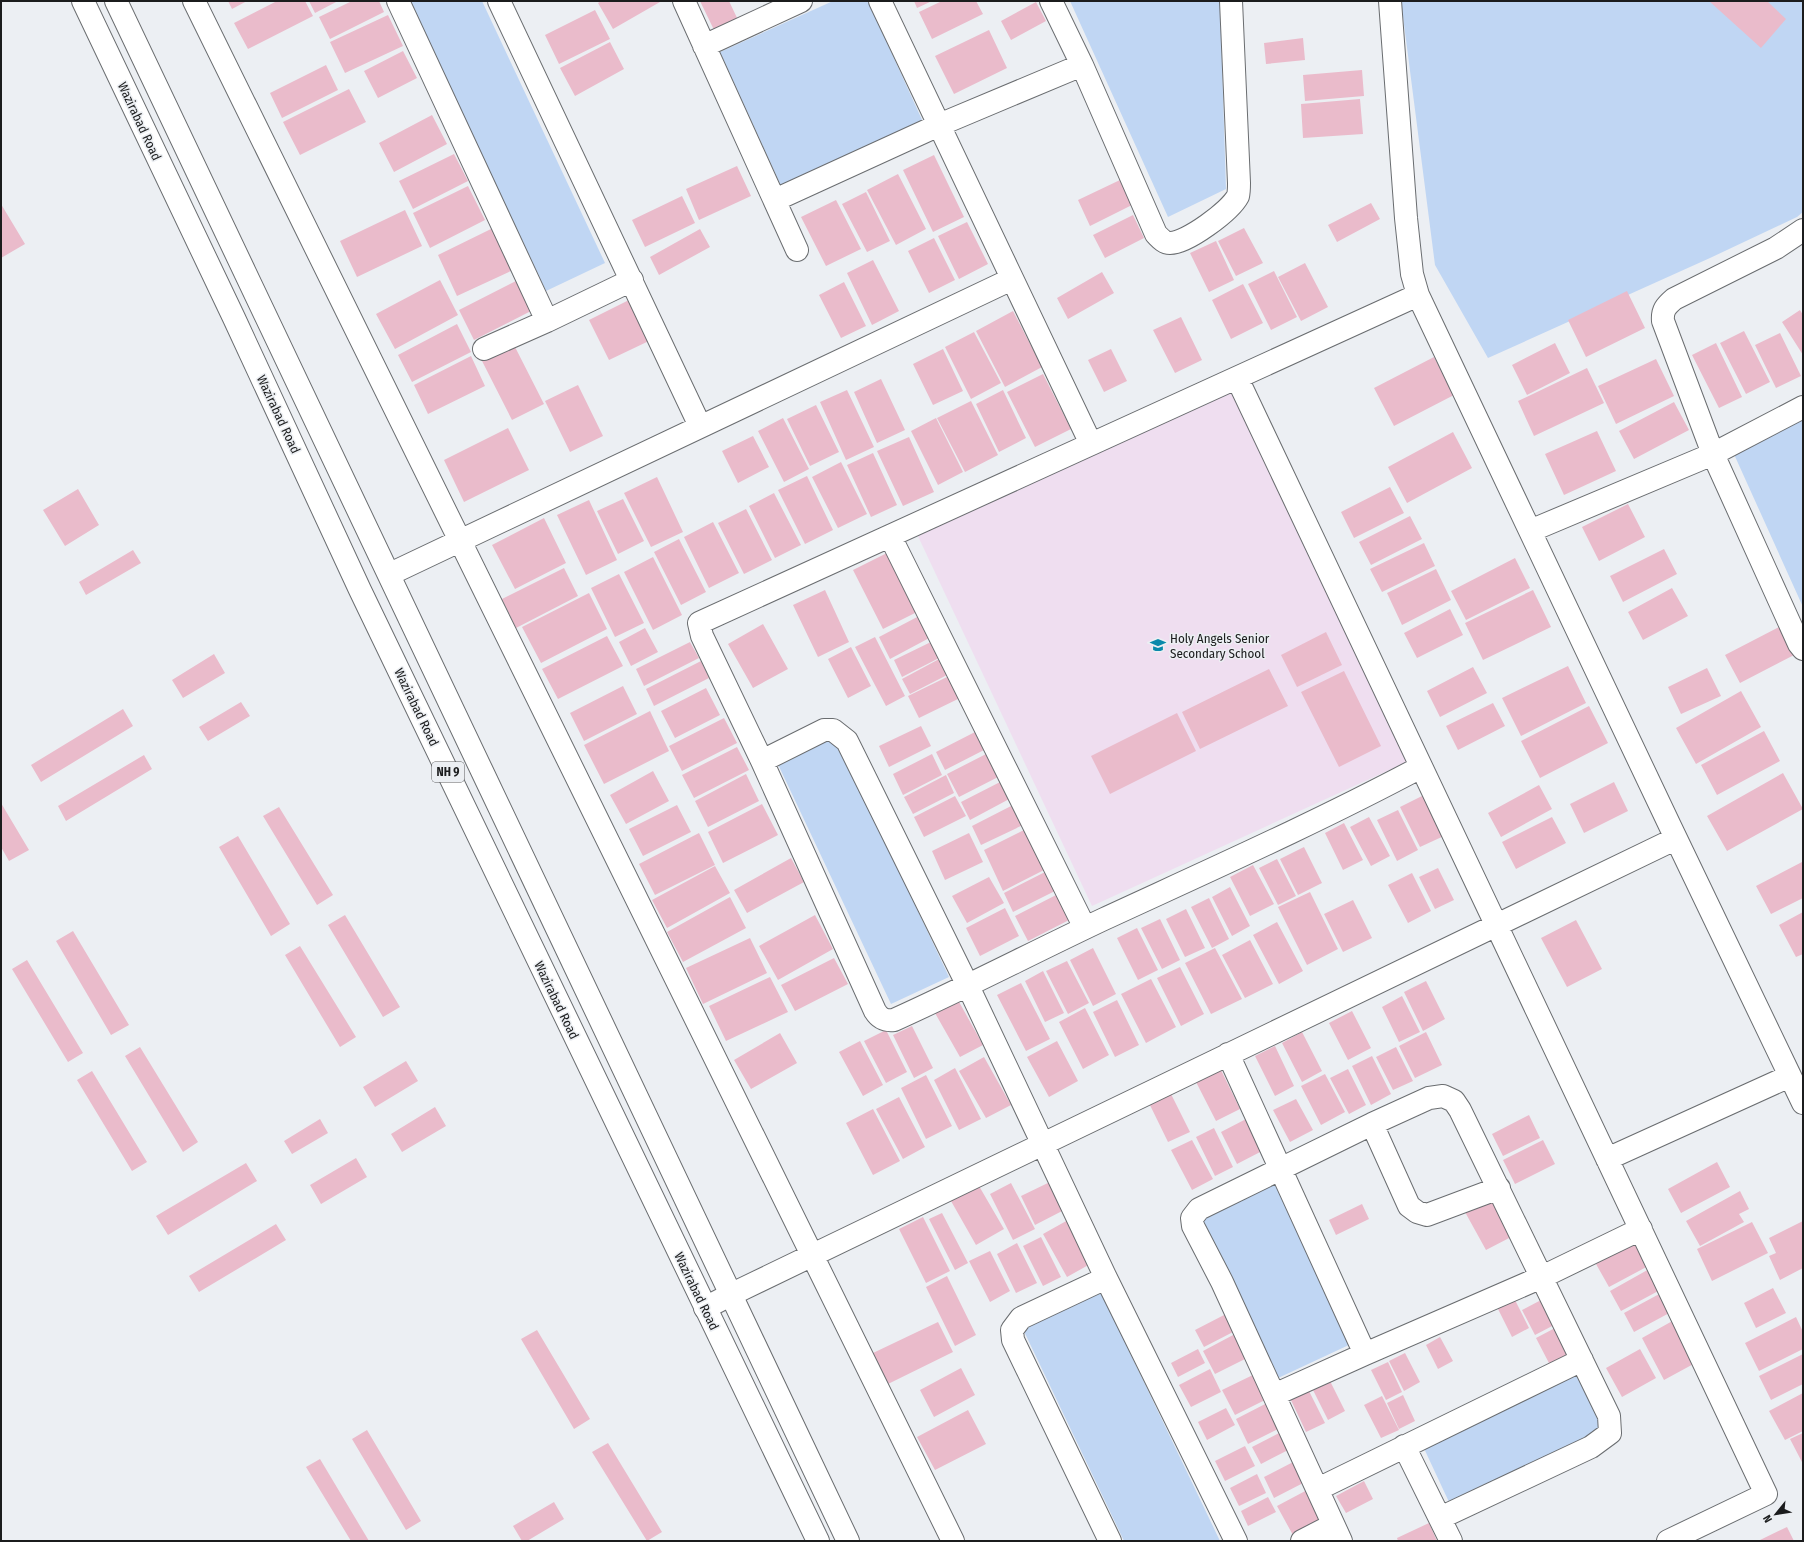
<svg xmlns="http://www.w3.org/2000/svg" width="1804" height="1542" viewBox="0 0 1804 1542" font-family="'Fira Sans Condensed',sans-serif">
<rect width="100%" height="100%" fill="#eceff3"/>
<!-- education -->
<path fill="#efdef0" d="M1229,385L1409,761L1092,906L916,532Z"/>
<!-- green -->
<path fill="#c0d6f3" d="M410,1H482L605,263L546,291Z
M833,1H868L923,122L781,186L720,52Z
M1070,1H1220L1226,189L1168,217Z
M1401,1H1803V212L1797,217L1710,258L1488,358L1435,265Z
M1803,419V607L1733,452Z
M833,731L949,977L891,1004L775,758Z
M1272,1175L1351,1344L1276,1379L1197,1210Z
M1098,1286L1220,1541H1124L1020,1323Z
M1576,1371L1603,1431L1449,1502L1421,1442Z"/>
<!-- building -->
<path fill="#eabbcb" d="M228,1H247L232,9Z
M277,1H305L313,16L248,49L234,23Z
M309,1H338L315,13Z
M352,1H379L384,12L330,39L319,17Z
M601,1H659L660,2L613,29L598,3Z
M700,1H729L738,20L715,32Z
M914,1H932L917,8Z
M942,1H976L983,14L932,39L919,12Z
M1709,1H1767L1786,19L1761,48Z
M1036,2L1046,21L1011,40L1001,21Z
M595,10L610,39L559,64L545,35Z
M388,15L403,46L345,73L330,42Z
M989,30L1007,68L954,94L935,56Z
M1303,38L1305,60L1266,64L1264,43Z
M610,42L624,69L575,96L560,68Z
M403,51L417,78L378,98L364,71Z
M326,65L338,90L282,118L270,93Z
M1362,70L1364,96L1305,101L1303,75Z
M349,89L366,122L300,155L283,122Z
M1360,99L1363,134L1303,138L1301,104Z
M432,115L447,144L394,172L379,143Z
M454,154L468,181L413,209L399,181Z
M934,155L964,217L933,232L903,170Z
M737,166L751,196L699,220L686,189Z
M898,174L926,229L896,245L867,190Z
M1120,180L1132,205L1090,226L1078,200Z
M468,186L485,220L430,248L413,213Z
M866,192L890,241L867,252L842,204Z
M682,196L695,223L645,247L632,220Z
M836,200L861,249L826,266L801,217Z
M1371,203L1380,219L1337,242L1328,225Z
M1,204L25,244L1,258Z
M405,210L422,246L357,277L340,241Z
M1133,215L1144,238L1105,258L1093,235Z
M967,222L988,264L959,279L938,236Z
M493,228L513,270L457,296L438,255Z
M1244,228L1263,263L1236,276L1218,241Z
M700,229L710,247L659,275L650,257Z
M934,238L955,280L929,293L908,251Z
M1216,241L1234,280L1209,292L1190,253Z
M873,260L899,311L872,325L847,273Z
M1305,263L1328,307L1301,321L1278,277Z
M1274,271L1297,317L1271,330L1248,284Z
M1102,272L1114,293L1068,319L1057,298Z
M440,280L458,315L395,349L376,314Z
M516,281L531,311L474,340L459,310Z
M844,282L866,326L841,338L819,295Z
M1243,284L1263,323L1231,339L1212,300Z
M1627,291L1645,328L1586,357L1568,320Z
M631,299L651,340L609,360L589,320Z
M1800,310L1803,315V355L1782,322Z
M1013,311L1042,367L1005,387L976,331Z
M1181,317L1202,360L1175,373L1153,330Z
M457,324L471,352L412,382L398,355Z
M1744,331L1770,382L1746,394L1720,343Z
M974,332L1001,383L971,399L945,347Z
M1780,333L1801,376L1776,388L1755,345Z
M1555,343L1570,373L1527,395L1512,365Z
M1716,343L1742,397L1719,408L1692,355Z
M514,345L544,404L512,420L482,361Z
M943,349L963,391L933,405L913,364Z
M1111,349L1127,381L1104,392L1088,360Z
M471,356L485,386L428,414L414,385Z
M1434,357L1454,395L1394,426L1374,388Z
M1656,359L1674,396L1616,424L1598,386Z
M1587,368L1604,403L1534,436L1518,401Z
M1043,374L1071,429L1035,447L1007,392Z
M881,379L905,430L877,443L854,392Z
M578,385L603,436L570,452L545,401Z
M847,390L874,447L846,460L820,402Z
M1003,390L1026,438L999,452L976,404Z
M971,401L998,455L965,472L937,418Z
M1674,402L1689,430L1634,459L1619,431Z
M816,405L839,452L810,466L787,419Z
M783,418L809,469L784,482L758,431Z
M936,418L963,472L938,485L911,431Z
M508,428L529,470L464,502L444,460Z
M1597,431L1616,471L1564,495L1545,454Z
M1453,432L1472,468L1407,503L1388,467Z
M753,436L769,467L738,483L722,451Z
M909,437L934,492L903,506L877,451Z
M873,453L897,505L871,517L847,465Z
M841,462L867,514L838,528L812,477Z
M807,476L833,530L805,544L778,490Z
M657,477L683,532L651,547L624,493Z
M1390,487L1404,513L1354,538L1341,512Z
M78,489L99,525L65,546L43,510Z
M774,493L801,545L775,558L749,506Z
M623,499L644,541L618,554L597,511Z
M589,500L617,560L586,575L557,515Z
M1628,504L1645,537L1599,561L1582,527Z
M746,509L772,560L744,574L718,523Z
M1410,516L1422,539L1371,565L1359,542Z
M544,518L566,563L515,589L492,545Z
M713,522L739,573L709,588L684,537Z
M679,539L706,592L681,605L654,552Z
M1424,543L1435,566L1382,592L1370,569Z
M1664,549L1677,574L1623,602L1610,576Z
M133,550L141,563L86,595L79,582Z
M891,551L921,610L883,629L853,570Z
M653,557L682,615L653,630L624,572Z
M1515,558L1530,588L1466,620L1451,591Z
M564,568L578,596L516,628L502,599Z
M1436,569L1451,600L1402,625L1387,593Z
M619,574L644,623L615,637L591,588Z
M1672,588L1688,616L1643,640L1628,612Z
M825,590L849,642L818,657L793,605Z
M1533,590L1551,627L1483,660L1465,623Z
M589,593L607,629L541,663L522,627Z
M1450,609L1463,635L1417,658L1404,633Z
M921,615L933,636L890,659L879,637Z
M763,624L788,669L753,688L728,644Z
M1783,625L1798,653L1740,683L1725,655Z
M645,628L658,652L631,666L619,642Z
M1326,632L1342,665L1297,687L1281,655Z
M607,636L623,666L558,699L542,669Z
M875,637L905,696L886,706L855,647Z
M935,640L943,656L902,677L894,660Z
M690,642L699,658L644,686L636,669Z
M851,647L871,686L848,698L828,659Z
M214,654L225,673L183,698L172,680Z
M941,658L949,674L910,694L902,679Z
M701,661L709,678L654,706L646,689Z
M1568,666L1586,703L1521,736L1502,698Z
M1473,667L1487,693L1440,717L1427,691Z
M1707,668L1721,696L1681,714L1668,687Z
M1269,669L1288,706L1200,749L1182,712Z
M1344,671L1381,746L1339,767L1301,692Z
M949,676L960,698L919,718L908,696Z
M623,686L637,714L584,741L570,713Z
M706,688L720,715L675,738L661,711Z
M1741,691L1761,727L1696,764L1676,728Z
M241,702L250,716L208,741L199,727Z
M1493,703L1505,726L1458,750L1446,726Z
M1589,706L1608,743L1540,778L1521,741Z
M123,709L133,726L41,782L31,765Z
M650,711L669,751L604,784L584,745Z
M1177,713L1196,751L1110,794L1091,756Z
M724,718L737,743L682,771L669,746Z
M921,726L931,746L889,767L879,746Z
M1764,731L1780,761L1717,795L1701,765Z
M975,732L984,750L945,770L936,752Z
M737,747L749,770L694,798L682,775Z
M990,752L1002,775L959,797L947,774Z
M932,754L942,775L903,795L893,774Z
M144,755L152,769L66,821L58,806Z
M653,771L669,801L626,824L610,795Z
M1783,773L1803,809L1727,851L1707,816Z
M746,774L759,801L708,827L695,801Z
M946,775L954,793L913,814L904,797Z
M1004,780L1013,797L970,820L961,802Z
M1614,782L1628,811L1584,833L1570,804Z
M1539,785L1552,809L1501,837L1488,813Z
M1426,794L1446,835L1420,847L1400,807Z
M955,796L966,816L924,837L914,817Z
M1,803L29,850L9,861L1,847Z
M762,804L778,835L723,863L708,832Z
M677,805L691,832L643,856L629,829Z
M1013,805L1023,825L981,845L972,826Z
M279,807L333,895L317,905L263,816Z
M1398,810L1418,850L1397,861L1377,820Z
M1369,817L1390,856L1371,866L1350,827Z
M1552,817L1566,843L1516,869L1502,842Z
M1344,823L1363,860L1343,870L1325,833Z
M1026,829L1046,869L1003,891L984,850Z
M699,833L715,865L655,895L639,864Z
M969,833L983,862L945,880L932,851Z
M238,836L290,924L271,936L219,847Z
M1304,847L1322,883L1298,895L1280,859Z
M791,858L804,882L747,913L734,890Z
M1277,859L1296,896L1278,905L1259,868Z
M1802,862L1803,898L1771,914L1756,886Z
M1253,865L1274,904L1250,916L1230,877Z
M715,866L730,893L667,928L652,900Z
M1438,868L1454,900L1435,909L1419,877Z
M1047,871L1057,890L1013,912L1004,893Z
M1412,873L1431,911L1408,923L1388,885Z
M989,877L1004,903L967,923L952,896Z
M1230,887L1250,926L1232,936L1212,897Z
M1310,892L1338,949L1307,965L1278,907Z
M1060,893L1073,918L1028,941L1015,916Z
M730,897L746,928L683,962L667,932Z
M1209,898L1229,939L1212,948L1191,907Z
M1353,900L1372,938L1343,952L1324,914Z
M1005,908L1019,936L980,956L966,928Z
M1186,909L1205,948L1185,957L1166,919Z
M1803,912V954L1796,957L1779,925Z
M345,915L400,1007L383,1017L328,925Z
M815,915L833,949L778,980L759,946Z
M1160,919L1180,960L1162,969L1141,928Z
M1576,920L1602,969L1567,987L1541,938Z
M1277,922L1303,971L1279,984L1253,935Z
M1137,928L1158,970L1138,980L1117,938Z
M73,931L129,1025L111,1035L56,941Z
M750,938L767,973L703,1004L686,968Z
M1250,940L1273,984L1245,998L1222,955Z
M300,946L356,1037L340,1047L285,955Z
M1093,948L1116,994L1093,1006L1070,960Z
M1215,948L1242,999L1211,1014L1185,963Z
M834,958L848,984L795,1011L781,985Z
M27,960L83,1053L68,1062L12,969Z
M1067,961L1089,1003L1068,1014L1046,971Z
M1180,967L1204,1014L1181,1026L1157,978Z
M1043,971L1064,1013L1045,1022L1025,981Z
M770,977L788,1012L726,1041L709,1006Z
M1151,979L1176,1027L1146,1043L1121,994Z
M1426,981L1445,1019L1423,1031L1404,992Z
M1021,983L1050,1039L1026,1051L997,995Z
M1402,996L1420,1032L1399,1042L1382,1007Z
M958,1000L983,1045L960,1057L935,1013Z
M1117,1000L1139,1045L1115,1057L1093,1012Z
M1085,1008L1109,1055L1083,1069L1059,1022Z
M1352,1011L1371,1048L1348,1060L1329,1023Z
M912,1026L933,1068L914,1078L893,1035Z
M886,1030L907,1072L886,1083L864,1041Z
M1302,1032L1322,1071L1302,1082L1282,1043Z
M1426,1032L1442,1065L1415,1078L1399,1046Z
M780,1033L797,1063L751,1089L734,1060Z
M860,1041L883,1085L863,1096L839,1052Z
M1057,1041L1078,1081L1049,1097L1027,1057Z
M1275,1046L1294,1086L1275,1096L1255,1056Z
M140,1047L198,1142L183,1152L125,1056Z
M1396,1047L1413,1081L1393,1090L1376,1057Z
M1372,1056L1391,1094L1371,1105L1352,1066Z
M984,1057L1011,1105L986,1118L959,1071Z
M406,1061L418,1081L375,1107L363,1087Z
M955,1068L981,1119L959,1130L934,1080Z
M1220,1068L1240,1109L1216,1121L1195,1080Z
M1348,1069L1366,1105L1349,1114L1330,1078Z
M92,1071L147,1162L132,1171L77,1080Z
M1325,1074L1345,1112L1321,1125L1301,1086Z
M926,1075L952,1126L926,1139L901,1088Z
M1169,1090L1190,1132L1168,1142L1148,1101Z
M899,1097L925,1147L903,1159L876,1109Z
M1296,1099L1313,1130L1290,1142L1273,1110Z
M435,1107L446,1126L402,1152L391,1134Z
M873,1109L900,1161L873,1175L846,1123Z
M1529,1115L1540,1138L1503,1156L1492,1134Z
M1248,1118L1264,1150L1237,1164L1221,1132Z
M320,1119L328,1133L292,1154L284,1141Z
M1214,1128L1233,1167L1215,1176L1196,1137Z
M1192,1140L1213,1179L1192,1190L1171,1150Z
M1543,1140L1555,1164L1515,1184L1503,1160Z
M356,1158L367,1177L321,1204L310,1185Z
M1717,1162L1730,1187L1681,1213L1668,1189Z
M246,1163L257,1181L168,1235L156,1216Z
M1052,1181L1066,1209L1035,1225L1021,1196Z
M1011,1183L1035,1229L1013,1240L990,1194Z
M979,1186L1004,1229L976,1245L951,1201Z
M1740,1191L1749,1209L1739,1214L1744,1222L1700,1246L1686,1221Z
M1492,1197L1513,1236L1486,1250L1465,1212Z
M1362,1204L1369,1219L1336,1235L1329,1220Z
M942,1213L968,1263L955,1270L929,1219Z
M923,1217L950,1271L926,1283L899,1229Z
M1068,1220L1092,1263L1067,1277L1043,1234Z
M1803,1221V1268L1780,1280L1769,1256L1776,1253L1769,1238Z
M1752,1222L1768,1253L1712,1281L1697,1249Z
M276,1224L286,1240L199,1292L189,1276Z
M1041,1237L1061,1277L1043,1286L1023,1246Z
M1639,1240L1652,1264L1609,1287L1596,1264Z
M1017,1243L1037,1283L1016,1293L997,1254Z
M990,1251L1010,1291L990,1302L969,1261Z
M1651,1268L1662,1289L1621,1311L1610,1291Z
M947,1276L976,1335L955,1346L926,1287Z
M1773,1288L1786,1313L1756,1328L1744,1303Z
M1511,1292L1529,1328L1512,1337L1494,1301Z
M1663,1292L1673,1311L1634,1332L1624,1313Z
M1543,1299L1556,1324L1535,1335L1522,1310Z
M1226,1314L1235,1331L1204,1347L1195,1330Z
M1796,1317L1803,1332V1349L1759,1371L1745,1343Z
M1676,1319L1699,1361L1664,1380L1642,1338Z
M938,1322L953,1352L888,1384L873,1353Z
M1557,1327L1571,1354L1550,1365L1536,1338Z
M537,1330L590,1419L574,1429L521,1339Z
M1235,1334L1247,1358L1215,1374L1203,1351Z
M1440,1337L1453,1361L1438,1369L1426,1345Z
M1198,1349L1205,1363L1178,1377L1171,1363Z
M1640,1349L1656,1378L1622,1397L1606,1368Z
M1405,1353L1420,1382L1404,1391L1389,1361Z
M1803,1354V1384L1771,1400L1759,1376Z
M1388,1362L1402,1392L1386,1400L1371,1370Z
M961,1368L975,1395L934,1417L920,1390Z
M1210,1369L1221,1392L1191,1407L1179,1385Z
M1257,1373L1269,1398L1235,1415L1222,1390Z
M1328,1377L1345,1411L1328,1420L1311,1386Z
M1308,1389L1325,1423L1306,1432L1290,1398Z
M1803,1393V1431L1785,1440L1769,1411Z
M1403,1395L1415,1421L1399,1429L1387,1403Z
M1382,1396L1399,1430L1381,1438L1364,1405Z
M1269,1402L1282,1427L1248,1444L1236,1419Z
M1226,1408L1235,1425L1207,1440L1198,1422Z
M968,1410L986,1444L935,1470L917,1437Z
M367,1430L421,1521L406,1530L352,1439Z
M1285,1430L1294,1447L1261,1464L1252,1447Z
M1803,1433V1464L1790,1439Z
M608,1443L662,1532L647,1541L592,1452Z
M1245,1446L1255,1466L1225,1481L1215,1461Z
M320,1459L369,1541H351L306,1467Z
M1297,1460L1307,1481L1274,1498L1264,1477Z
M1257,1474L1266,1493L1239,1506L1230,1488Z
M1364,1481L1373,1499L1346,1513L1336,1496Z
M1309,1489L1325,1520L1294,1537L1277,1506Z
M1268,1497L1276,1512L1248,1526L1241,1511Z
M554,1502L564,1519L527,1541H522L513,1526Z
M1429,1523L1437,1541H1398L1397,1538Z
M1787,1527L1794,1541H1761L1760,1540Z"/>
<g fill="none" stroke-linecap="round" stroke-linejoin="round">
<defs>
<path id="minor" d="M194,1L953,1541
M398,1L547,321L632,280
M499,1L700,426
M684,1L797,250
M880,1L1091,444
M1051,1L1082,65L1156,234C1160,238 1164,243 1170,243C1187,243 1230,211 1238,196C1239,192 1239,187 1239,183L1231,1
M1390,1L1406,218L1412,274L1418,295C1544,565 1674,834 1803,1103
M704,46L801,1
M775,200L939,125L1082,65
M1803,230L1776,248L1674,299C1666,306 1662,310 1663,321L1713,454L1799,644L1803,649
M1418,295L699,623L702,636L762,761L875,1011C880,1019 885,1021 894,1020C965,988 1034,952 1104,919C1210,870 1318,822 1421,767
M484,349L547,321
M1237,378L1766,1494L1668,1541
M1530,531L1713,454L1803,407
M890,536L1085,928
M390,574L1012,279
M762,761L824,730H833L847,741L968,986L1106,1278L1236,1541
M1228,1054L1365,1354
M1372,1124L1409,1206L1417,1212L1427,1215L1499,1188
M1607,1159L1790,1076
M1106,1278L1021,1318L1012,1330L1013,1340L1110,1541
M705,1308L730,1295L1675,839
M1274,1395L1365,1354L1542,1277L1641,1229
M1404,1446L1451,1541
M1318,1489L1582,1360
M1302,1541L1333,1525
M1341,1541L1222,1282L1193,1226L1192,1218L1199,1209L1372,1124L1429,1098L1443,1096L1454,1101L1460,1110L1609,1416L1610,1433L1591,1447L1440,1518"/>
<path id="highway" d="M83,1L234,318L360,590L818,1541
M116,1C361,514 603,1028 848,1541"/>
</defs>
<!-- minor casing -->
<use href="#minor" stroke="#6a6d70" stroke-width="24"/>
<!-- highway casing -->
<use href="#highway" stroke="#6a6d70" stroke-width="24"/>
<!-- minor -->
<use href="#minor" stroke="#fff" stroke-width="22"/>
<!-- highway -->
<use href="#highway" stroke="#fff" stroke-width="22"/>
</g>
<!-- icons -->
<defs>
<symbol id="school-bare" viewBox="-9 -9 18 18"><path d="M0-5L7-2L0 1L-7-2ZM-4 1L0 2.5L4 1V4Q0 6-4 4Z" fill="#0989ab" stroke="#eceff3" stroke-width="2.5" paint-order="stroke"/></symbol>
</defs>
<g fill-rule="evenodd">
<use href="#school-bare" x="1147" y="634" width="22" height="22"/>
</g>
<g text-anchor="middle" stroke-width="3" stroke-linejoin="round" paint-order="stroke">
<!-- shield labels -->
<rect fill="#eceff3" stroke="#5a5b5d" stroke-width="1" x="432" y="762" width="32" height="20" rx="3"/>
<g font-size="12" font-weight="bold" fill="#1b1c1d">
<text x="448" y="776">NH 9</text>
</g>
<!-- street labels -->
<g font-size="13" fill="#1b1c1d" stroke="#eceff3">
<text transform="translate(140 121) rotate(65)" y="5">Wazirabad Road</text>
<text transform="translate(279 414) rotate(65)" y="5">Wazirabad Road</text>
<text transform="translate(417 707) rotate(64)" y="5">Wazirabad Road</text>
<text transform="translate(557 1000) rotate(64)" y="5">Wazirabad Road</text>
<text transform="translate(697 1291) rotate(64)" y="5">Wazirabad Road</text>
</g>
<!-- poi labels -->
<g font-size="13" fill="#1b1c1d" stroke="#eceff3" text-anchor="start">
<text x="1170" y="643">Holy Angels Senior<tspan x="1170" dy="15">Secondary School</tspan></text>
</g>
</g>
<!-- border -->
<rect width="1804" height="1542" fill="none" stroke="#1b1c1d" stroke-width="4"/>
<!-- north arrow -->
<g transform="translate(1776 1514) rotate(240)" stroke="#eceff3" stroke-width="3" paint-order="stroke">
<path d="M0-3L7 15L0 10L-7 15Z" fill="#1b1c1d"/>
<text y="-6" font-size="11" font-weight="bold" text-anchor="middle" fill="#1b1c1d">N</text>
</g>
</svg>
